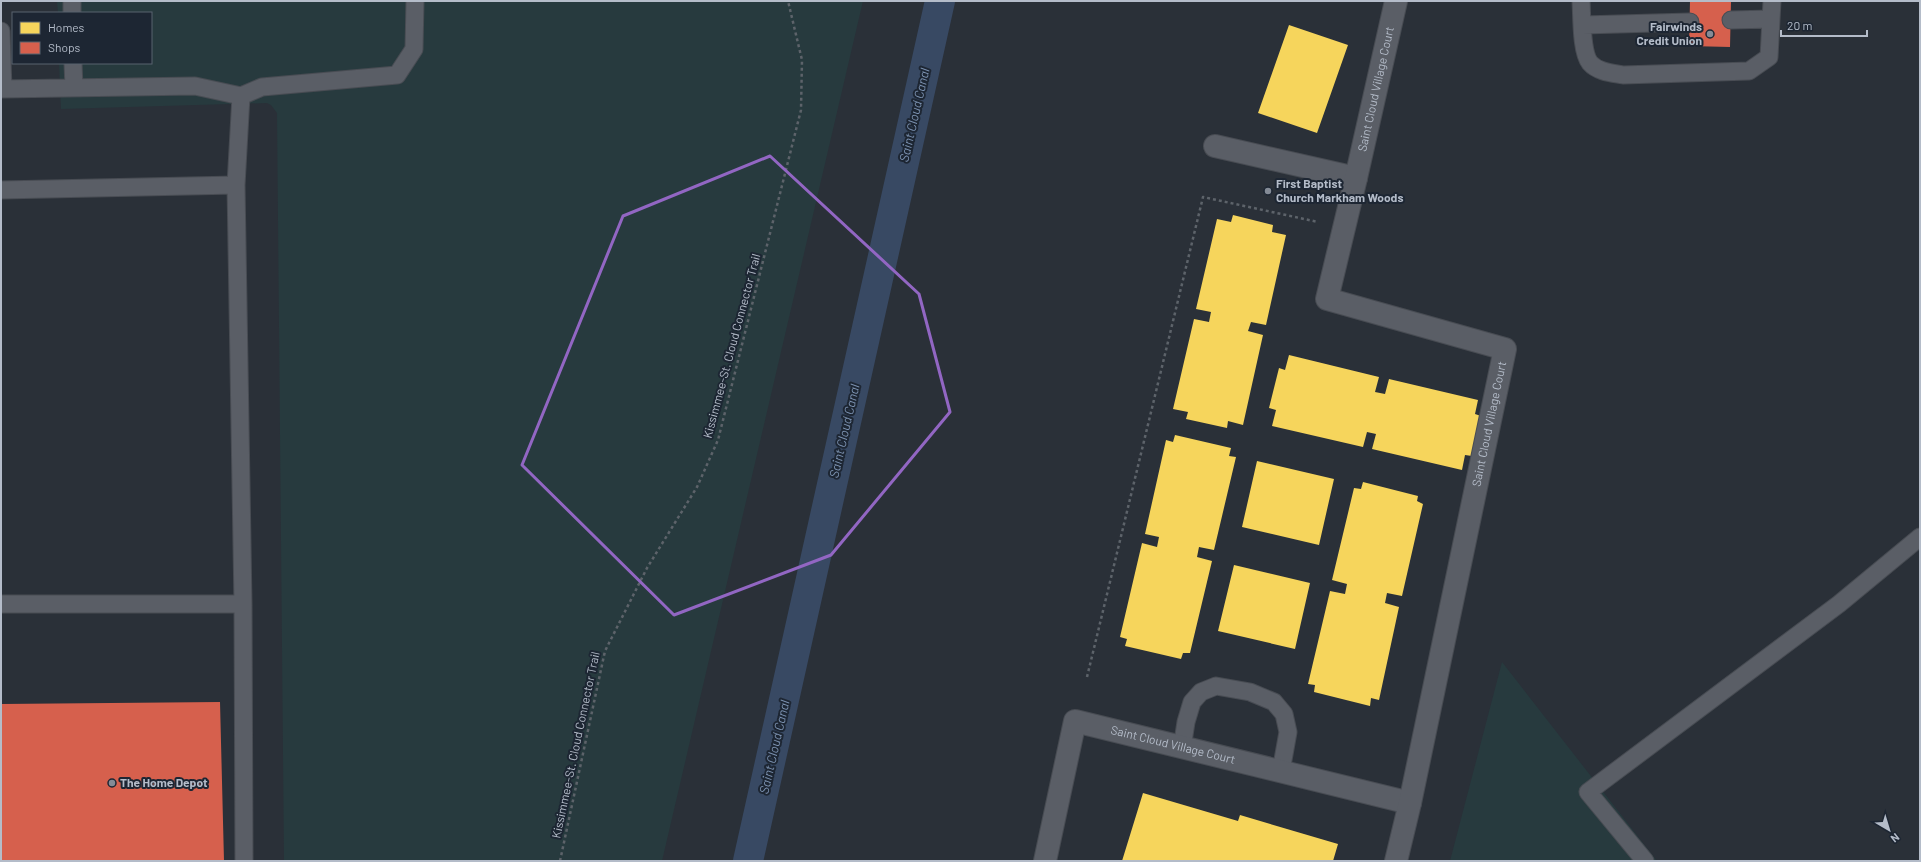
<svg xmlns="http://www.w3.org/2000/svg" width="1921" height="862" viewBox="0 0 1921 862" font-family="Barlow,sans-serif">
<rect width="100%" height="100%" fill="#2a3038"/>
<!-- green -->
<path fill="#273a3e" d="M57,1H863L662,861H284L277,113L271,105L267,103L61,109L59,63H151V13H58Z
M1502,662L1657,861H1450Z"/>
<!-- homes -->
<path fill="#f6d55c" d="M1289,25L1348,45L1317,133L1258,113Z
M1233,215L1273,225L1272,232L1286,235L1266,325L1251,322L1248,331L1263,335L1243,425L1228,421L1227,428L1186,419L1188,412L1173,409L1194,319L1209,322L1211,312L1196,309L1217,219L1231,222Z
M1289,355L1379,377L1375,392L1385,394L1389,379L1478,400L1475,414L1481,416L1472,456L1465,455L1462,470L1372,449L1376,434L1367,432L1363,447L1272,426L1276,410L1269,408L1279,368L1285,370Z
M1175,435L1231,448L1229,456L1236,457L1214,550L1199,547L1197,557L1212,561L1190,653H1183L1181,659L1125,646L1127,639L1120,637L1142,543L1157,547L1159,537L1145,534L1166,440L1173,442Z
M1257,461L1334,479L1319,545L1242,527Z
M1363,482L1418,496L1417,501L1423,504L1402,596L1387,593L1385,603L1399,607L1379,700L1371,698L1370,706L1314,692L1315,685L1308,684L1330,591L1345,594L1347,584L1332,580L1354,488L1361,489Z
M1234,565L1310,583L1295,649L1218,631Z
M1143,793L1238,821L1240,815L1338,844L1333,861H1122Z"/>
<!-- shops -->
<path fill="#d6604d" d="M1690,1H1731L1730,47L1689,46Z
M220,702L224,861H1V704Z"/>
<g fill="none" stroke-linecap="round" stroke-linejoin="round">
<!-- canal -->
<path stroke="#384963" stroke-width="30" d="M748,861L940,1"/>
<defs>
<path id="service" d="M72,1V13
M1581,1C1582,16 1581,52 1590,63C1598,72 1612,73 1623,75L1749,71L1769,57L1772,1
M1731,20L1771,19
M1583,25L1690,22
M1,31L3,89
M73,63L74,88
M1,89L195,86L241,96
M236,185L241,96L262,87L397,75L414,49L415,1
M1,190L236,185L243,604H1
M243,604L244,861
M1182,748L1186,722L1192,702L1201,692L1216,686L1250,692L1274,702L1284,714L1288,732L1281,771
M1645,861L1588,792L1839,604L1920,537"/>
<g id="minor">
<path d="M1215,146L1356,178"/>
<path id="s1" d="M1045,861L1075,721L1410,803"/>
<path id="s2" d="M1396,861L1410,803L1505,349L1327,299L1356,178L1396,1"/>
</g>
</defs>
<!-- service casing -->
<use href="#service" stroke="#484c53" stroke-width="19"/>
<!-- minor casing -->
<use href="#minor" stroke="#484c53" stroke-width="24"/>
<!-- path -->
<path stroke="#5d636a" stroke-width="2.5" stroke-dasharray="3 3" stroke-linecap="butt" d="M1087,677L1203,197L1318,222
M560,861L605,651L647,568L697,487L718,440L801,110L802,60L788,1"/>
<!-- service -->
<use href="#service" stroke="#5a5e66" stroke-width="17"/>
<!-- minor -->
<use href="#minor" stroke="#5a5e66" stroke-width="22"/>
</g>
<!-- marked area -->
<path fill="none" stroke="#9266c3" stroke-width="3" stroke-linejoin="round" d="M770,156L919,294L950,412L831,555L674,615L522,465L623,216Z"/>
<!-- markers -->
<g fill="#848b96" stroke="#1d2633" stroke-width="1.5">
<circle cx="1710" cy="34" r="4"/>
<circle cx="1268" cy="191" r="4"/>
<circle cx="112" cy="783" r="4"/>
</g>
<g text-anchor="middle" stroke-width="4" stroke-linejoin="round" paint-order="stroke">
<!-- poi labels -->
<g font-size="12" font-weight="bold" fill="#b4bcc9" stroke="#1d2633" text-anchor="start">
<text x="1702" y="31" text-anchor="end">Fairwinds<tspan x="1702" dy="14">Credit Union</tspan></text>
<text x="1276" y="188">First Baptist<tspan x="1276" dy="14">Church Markham Woods</tspan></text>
<text x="120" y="787">The Home Depot</text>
</g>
<!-- street labels -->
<g font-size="12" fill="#b4bcc9" stroke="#1d2633">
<text dy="4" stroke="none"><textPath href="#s2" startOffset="924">Saint Cloud Village Court</textPath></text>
<text transform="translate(732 346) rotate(-75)" y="4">Kissimmee-St. Cloud Connector Trail</text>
<text dy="4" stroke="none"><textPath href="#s2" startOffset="447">Saint Cloud Village Court</textPath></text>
<text transform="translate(576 745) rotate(-78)" y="4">Kissimmee-St. Cloud Connector Trail</text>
<text dy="4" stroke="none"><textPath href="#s1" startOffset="244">Saint Cloud Village Court</textPath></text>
</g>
<!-- water labels -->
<g font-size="13" font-style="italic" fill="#7c92b1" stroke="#1d2633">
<text transform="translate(914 115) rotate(-77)" y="5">Saint Cloud Canal</text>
<text transform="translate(844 431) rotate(-77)" y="5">Saint Cloud Canal</text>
<text transform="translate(774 747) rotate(-77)" y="5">Saint Cloud Canal</text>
</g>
</g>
<!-- border -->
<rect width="1921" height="862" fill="none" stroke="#b4bcc9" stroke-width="4"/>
<!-- legend -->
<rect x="12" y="12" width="140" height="52" fill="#1d2633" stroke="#59626f"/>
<rect x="20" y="22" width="20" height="12" fill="#f6d55c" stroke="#59626f"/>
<text x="48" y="32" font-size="12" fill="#b4bcc9">Homes</text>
<rect x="20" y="42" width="20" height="12" fill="#d6604d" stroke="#59626f"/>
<text x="48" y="52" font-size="12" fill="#b4bcc9">Shops</text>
<!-- north arrow -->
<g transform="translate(1889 830) rotate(142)" stroke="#1d2633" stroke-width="3" paint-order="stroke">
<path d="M0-3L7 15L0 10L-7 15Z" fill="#b4bcc9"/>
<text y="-6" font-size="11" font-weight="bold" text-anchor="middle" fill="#b4bcc9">N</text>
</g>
<!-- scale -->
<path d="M1781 30v6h86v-6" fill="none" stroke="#b4bcc9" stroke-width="2"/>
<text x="1787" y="30" font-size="12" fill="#b4bcc9" stroke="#1d2633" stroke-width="3" paint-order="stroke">20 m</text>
</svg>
